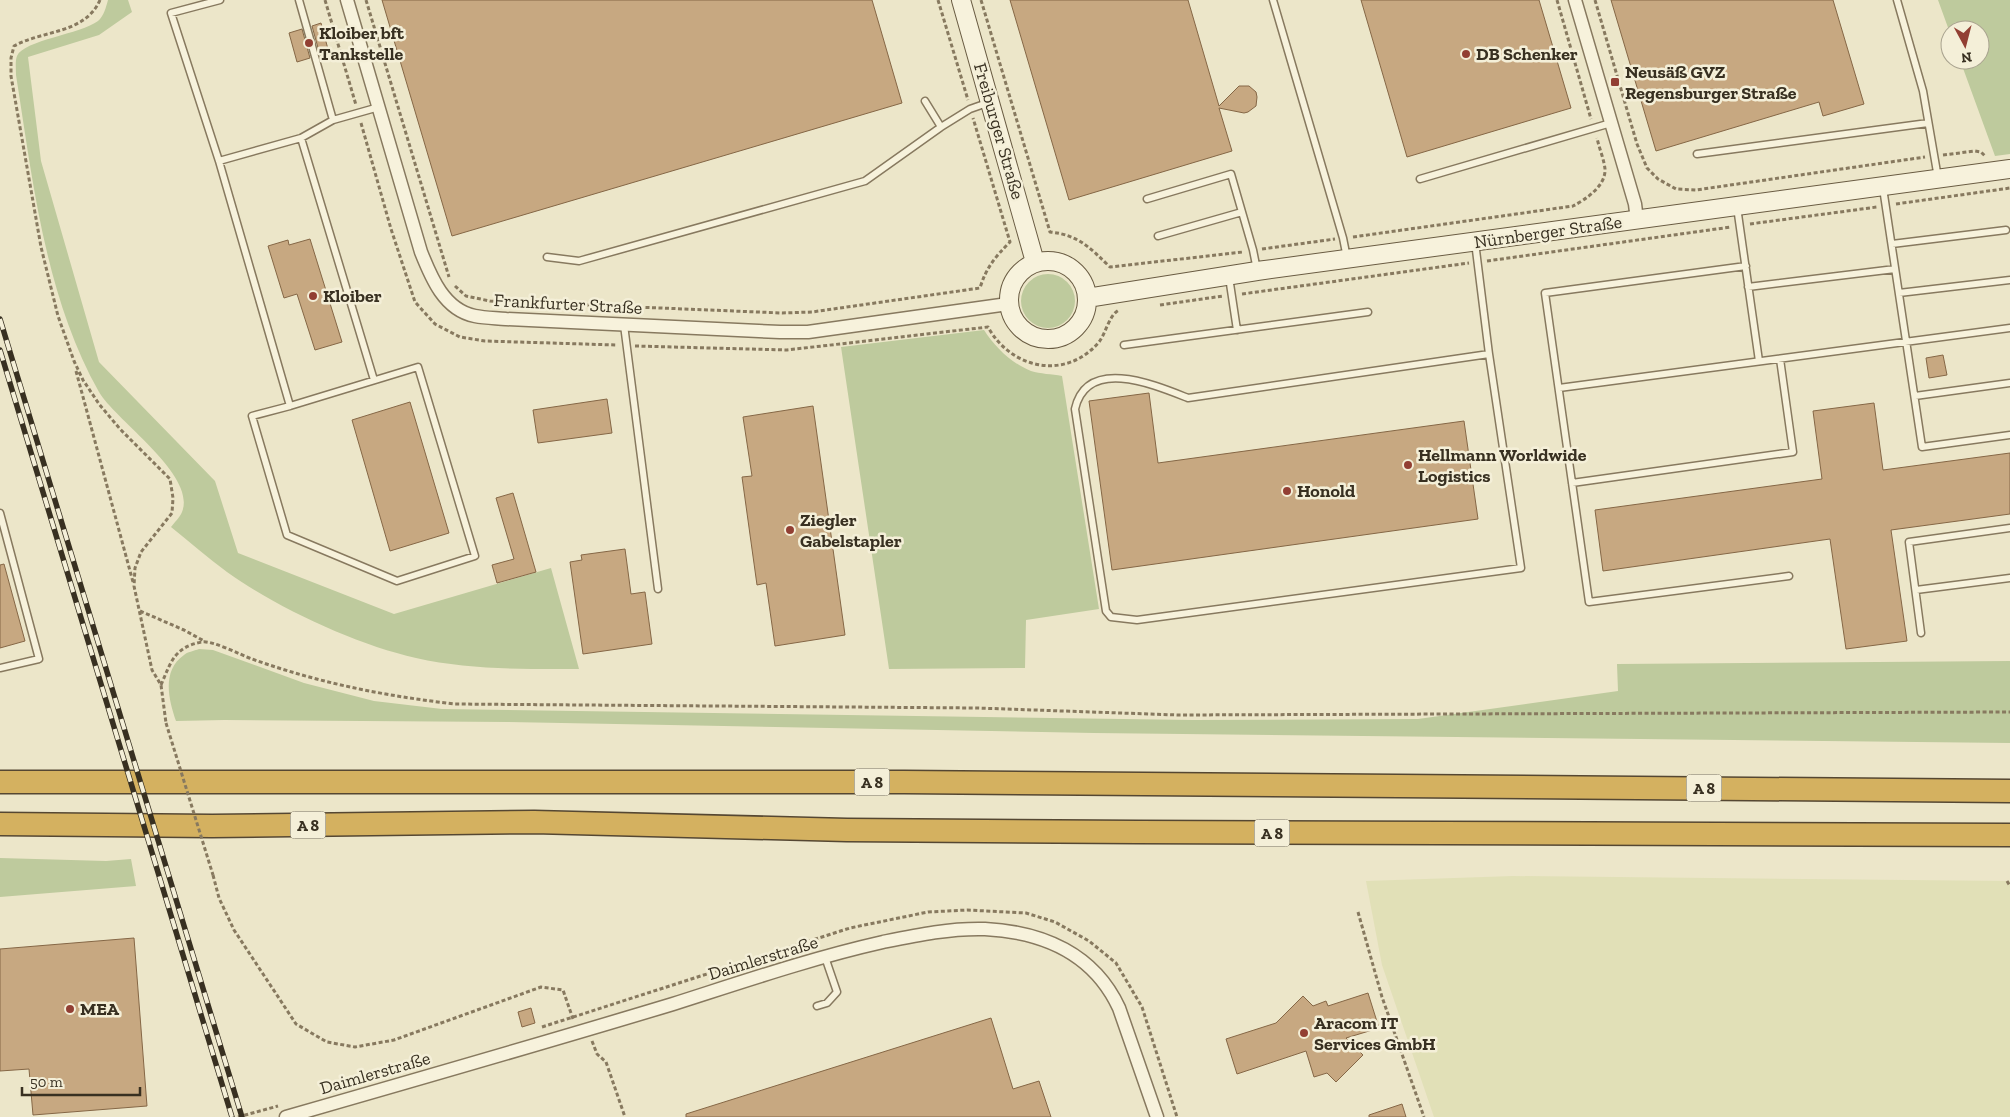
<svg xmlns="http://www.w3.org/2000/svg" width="2010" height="1117" viewBox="0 0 2010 1117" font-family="'Zilla Slab',serif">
<rect width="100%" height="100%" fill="#ece6c9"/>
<!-- farmland -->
<path fill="#e1e0b7" d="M1513,876L2010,881V1117H1434L1382,965L1366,881Z"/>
<!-- green -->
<path fill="#beca9d" d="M108,0H128L132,12L99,35L28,57L41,161L99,362L215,481L238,553L394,614L551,568L579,669C525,669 469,670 416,658C357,645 277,608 227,572C208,558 190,542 171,527C174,523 180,517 182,512C197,475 116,421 99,392C45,296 33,182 16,75C16,69 15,61 17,56C24,40 81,34 98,21C104,16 106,7 108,0Z
M1938,0H2010V154L1995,156L1960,60H1980V30H1950V33Z
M1021 301a27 27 0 1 1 54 0a27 27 0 1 1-54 0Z
M984,330C995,347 1011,363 1031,371C1040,374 1052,374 1062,376L1099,609L1026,620L1025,668L889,669L841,347Z
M199,649L213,650L304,683L374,701L442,709L1193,720L1418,719L1618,691L1617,664L2010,661V743L1094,733L508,722L224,720L176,721C169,701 161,671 184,655C187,652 194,651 199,649Z
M0,858L106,861L131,859L136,886L0,897Z"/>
<!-- building -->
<path fill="#c7a881" stroke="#856746" d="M382,0H872L902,103L452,236Z
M1010,0H1188L1219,106L1239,86H1249L1256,92L1257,97L1256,106L1248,112L1244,113L1219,108L1232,151L1069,200Z
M1361,0H1539L1571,108L1407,157Z
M1611,0H1833L1864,104L1823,116L1819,102L1656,151Z
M321,23L329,53L320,55L312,26Z
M302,29L310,58L297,62L289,33Z
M310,239L342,342L315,350L297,294L284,298L268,246L288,240L289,245Z
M1943,355L1947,375L1929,378L1926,358Z
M1149,393L1158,463L1464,421L1478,519L1112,570L1089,401Z
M607,399L612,433L538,443L533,410Z
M410,402L449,533L390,551L352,420Z
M1874,403L1883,470L2010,453V514L1891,530L1907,641L1846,649L1830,539L1603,571L1595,510L1822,479L1813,411Z
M813,406L845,635L775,646L766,583L757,585L742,477L752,476L743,417Z
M513,493L536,572L497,583L492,565L514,559L496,498Z
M625,549L631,594L645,592L652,644L583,654L570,562L582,560L581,555Z
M4,564L25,641L0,648V565Z
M134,938L147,1106L33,1115L29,1069L0,1071V949Z
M1368,993L1379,1028L1346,1038L1363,1055L1336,1082L1327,1073L1314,1077L1306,1051L1237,1074L1226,1039L1276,1023L1303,996L1313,1006L1326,1001L1328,1006Z
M531,1008L535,1023L522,1027L518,1012Z
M991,1018L1013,1089L1039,1081L1051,1117H686V1114Z
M1402,1104L1406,1117H1369V1115Z"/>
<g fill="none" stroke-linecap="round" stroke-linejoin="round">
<defs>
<path id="lane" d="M220,0L171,13L219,161L290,406L252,416L287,535L397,581L475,556L418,367L290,406
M299,0L333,120
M1273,0L1343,238L1347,258
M1897,0L1923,91L1938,178
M925,101L941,127
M301,138L374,380
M1697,154L1928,123
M219,161L301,138L333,120L379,107
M1420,179L1611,123
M1883,188L1922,447L2010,435
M1147,199L1231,174L1253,250L1257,270
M1737,207L1759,361
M1158,236L1242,212
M1475,242L1489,354L1521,568L1137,620L1111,617L1106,611L1075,409C1087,356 1155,385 1188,398L1489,354
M1892,244L2006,230
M547,257L579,261L865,181L941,127L970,109L990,102
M1746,266L1545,293L1589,602L1789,576
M1229,277L1237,330
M1748,287L1895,269
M1899,293L2010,280
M624,325L658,589
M1124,345L1368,312
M1559,388L2010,328
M1915,396L2010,383
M1572,483L1793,452L1780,359
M0,513L39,659L0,668
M1916,590L2010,578
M1921,633L1909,542L2010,528
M817,1006L827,1003L837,992L825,957"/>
<path id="street" d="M347,0L421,252C431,277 444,310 475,316C485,318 496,318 506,319L780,332H808L1008,304
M1575,0L1635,204L1637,220
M286,1117C415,1080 544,1043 673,1004C742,982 812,958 883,942C917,935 950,928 985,929C1043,932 1094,954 1119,1008L1157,1117"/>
<path id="secondary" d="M961,0L1035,262
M1009 300a39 39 0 1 1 78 0a39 39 0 1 1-78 0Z
M1087,298L1257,271L2010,169"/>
<path id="highway" d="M0,782H904L2010,791
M0,824L212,826L534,822L847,830L1138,832L2010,835"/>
</defs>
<!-- lane casing -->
<use href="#lane" stroke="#87795f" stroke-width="9"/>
<!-- street casing -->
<use href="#street" stroke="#87795f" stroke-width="15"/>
<!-- secondary casing -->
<use href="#secondary" stroke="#695b42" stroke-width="20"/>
<!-- highway casing -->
<use href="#highway" stroke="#554732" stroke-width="25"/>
<!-- path -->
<path stroke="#87795f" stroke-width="3" stroke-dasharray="4 2.5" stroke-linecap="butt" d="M100,0C85,34 43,30 14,46L11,58V76L41,247L58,316L74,361L83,380L99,404L120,429L170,479L173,498L172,513L141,552L135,568L134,586L152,670L161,685L166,723
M325,0L356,105
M366,0L449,277
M938,0L968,100
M981,0L1050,232C1079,235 1090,248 1110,267L1243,252
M1557,0L1591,119
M1595,0L1637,144L1647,168L1658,179L1676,189L1696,190L1925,157
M361,123L391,229L415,302L435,324L460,337L485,341L616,345
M1943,155L1975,151L1981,152L1985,156
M1896,204L2010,188
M1750,224L1877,207
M1353,237L1573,206C1585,200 1606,186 1605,169C1604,159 1599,148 1597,138
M1262,249L1335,239
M1487,261L1731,227
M455,286L466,296L490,301L782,313L812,312L980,288C986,268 995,257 1010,242L973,118
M1242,294L1469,263
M1160,305L1223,296
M635,346L787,350L988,327C1011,369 1066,381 1099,342C1106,333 1109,315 1119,310
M76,371L133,582
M140,611L184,630L204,641
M161,685C171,662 174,647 202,642C212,640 241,655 252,659C319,683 385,696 455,704L977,708L1178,715L2010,712
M213,875L219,898L234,930L296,1024L327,1042L355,1047L394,1040L541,987L563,990L573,1019
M2007,881L2010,886
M1358,912L1382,997L1424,1117
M542,1027L850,928L928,912L967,910L1026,913L1055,922L1089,941L1116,963L1142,1007L1177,1117
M592,1041L597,1054L606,1062L625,1117
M238,1117L278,1106"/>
<!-- lane -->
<use href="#lane" stroke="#f7f2dc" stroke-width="6"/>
<!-- street -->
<use href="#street" stroke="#f7f2dc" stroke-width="12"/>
<!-- secondary -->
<use href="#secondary" stroke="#f7f2dc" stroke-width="18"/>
<!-- highway -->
<use href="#highway" stroke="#d4b160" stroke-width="22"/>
<defs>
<path id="rail" d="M0,319L242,1117
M0,350L232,1117"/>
</defs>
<!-- rail casing -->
<use href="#rail" stroke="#383021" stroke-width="5.5"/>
<!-- rail -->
<use href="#rail" stroke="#f4efd8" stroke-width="4" stroke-dasharray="11" stroke-linecap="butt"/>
<!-- path-bridge -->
<path stroke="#87795f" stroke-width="3" stroke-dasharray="4 2.5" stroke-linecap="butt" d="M166,723L213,875"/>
</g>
<!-- markers -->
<g fill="#923f33" stroke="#f4efd8" stroke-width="2">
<circle cx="309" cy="43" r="5"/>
<circle cx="1466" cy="54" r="5"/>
<rect x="1610" y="77" width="10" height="10" rx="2.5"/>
<circle cx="313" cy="296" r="5"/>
<circle cx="1408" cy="465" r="5"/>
<circle cx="1287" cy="491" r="5"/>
<circle cx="790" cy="530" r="5"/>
<circle cx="70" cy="1009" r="5"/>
<circle cx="1304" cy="1033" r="5"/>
</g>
<g text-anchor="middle" stroke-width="5" stroke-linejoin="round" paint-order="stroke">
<!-- shield labels -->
<g fill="#f4efd8" stroke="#706958" stroke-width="1">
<rect x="854.5" y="768.5" width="35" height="27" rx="4"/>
<rect x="1686.5" y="774.5" width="35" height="27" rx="4"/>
<rect x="290.5" y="811.5" width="35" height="27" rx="4"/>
<rect x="1254.5" y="819.5" width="35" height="27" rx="4"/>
</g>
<g font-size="16" font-weight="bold" fill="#383021">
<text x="872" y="788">A 8</text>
<text x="1704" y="794">A 8</text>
<text x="308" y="831">A 8</text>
<text x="1272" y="839">A 8</text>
</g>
<!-- poi labels -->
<g font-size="18" font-weight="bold" fill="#383021" stroke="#f4efd8" text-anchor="start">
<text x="319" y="39">Kloiber bft<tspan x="319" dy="21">Tankstelle</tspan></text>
<text x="1476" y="60">DB Schenker</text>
<text x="1625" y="78">Neusäß GVZ<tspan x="1625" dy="21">Regensburger Straße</tspan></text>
<text x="323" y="302">Kloiber</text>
<text x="1418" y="461">Hellmann Worldwide<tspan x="1418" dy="21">Logistics</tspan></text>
<text x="1297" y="497">Honold</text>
<text x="800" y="526">Ziegler<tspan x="800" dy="21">Gabelstapler</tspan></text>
<text x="80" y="1015">MEA</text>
<text x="1314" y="1029">Aracom IT<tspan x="1314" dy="21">Services GmbH</tspan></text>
</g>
<!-- street labels -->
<g font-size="18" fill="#383021" stroke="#f4efd8">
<text transform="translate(999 131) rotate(74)" y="6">Freiburger Straße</text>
<text transform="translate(1548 232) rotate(-8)" y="6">Nürnberger Straße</text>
<text transform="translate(568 304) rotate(3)" y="6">Frankfurter Straße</text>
<text transform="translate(763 958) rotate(-17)" y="6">Daimlerstraße</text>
<text transform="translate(375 1073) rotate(-16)" y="6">Daimlerstraße</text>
</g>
</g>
<!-- north arrow -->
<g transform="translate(1965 45) rotate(173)"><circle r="24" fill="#f4efd8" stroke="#a9a38f"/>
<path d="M0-4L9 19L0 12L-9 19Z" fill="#923f33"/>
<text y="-8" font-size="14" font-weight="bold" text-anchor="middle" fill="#383021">N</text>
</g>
<!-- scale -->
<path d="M22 1087v8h118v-8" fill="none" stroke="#383021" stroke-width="2.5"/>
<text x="30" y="1087" font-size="15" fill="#383021" stroke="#f4efd8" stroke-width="4" paint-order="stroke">50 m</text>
</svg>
